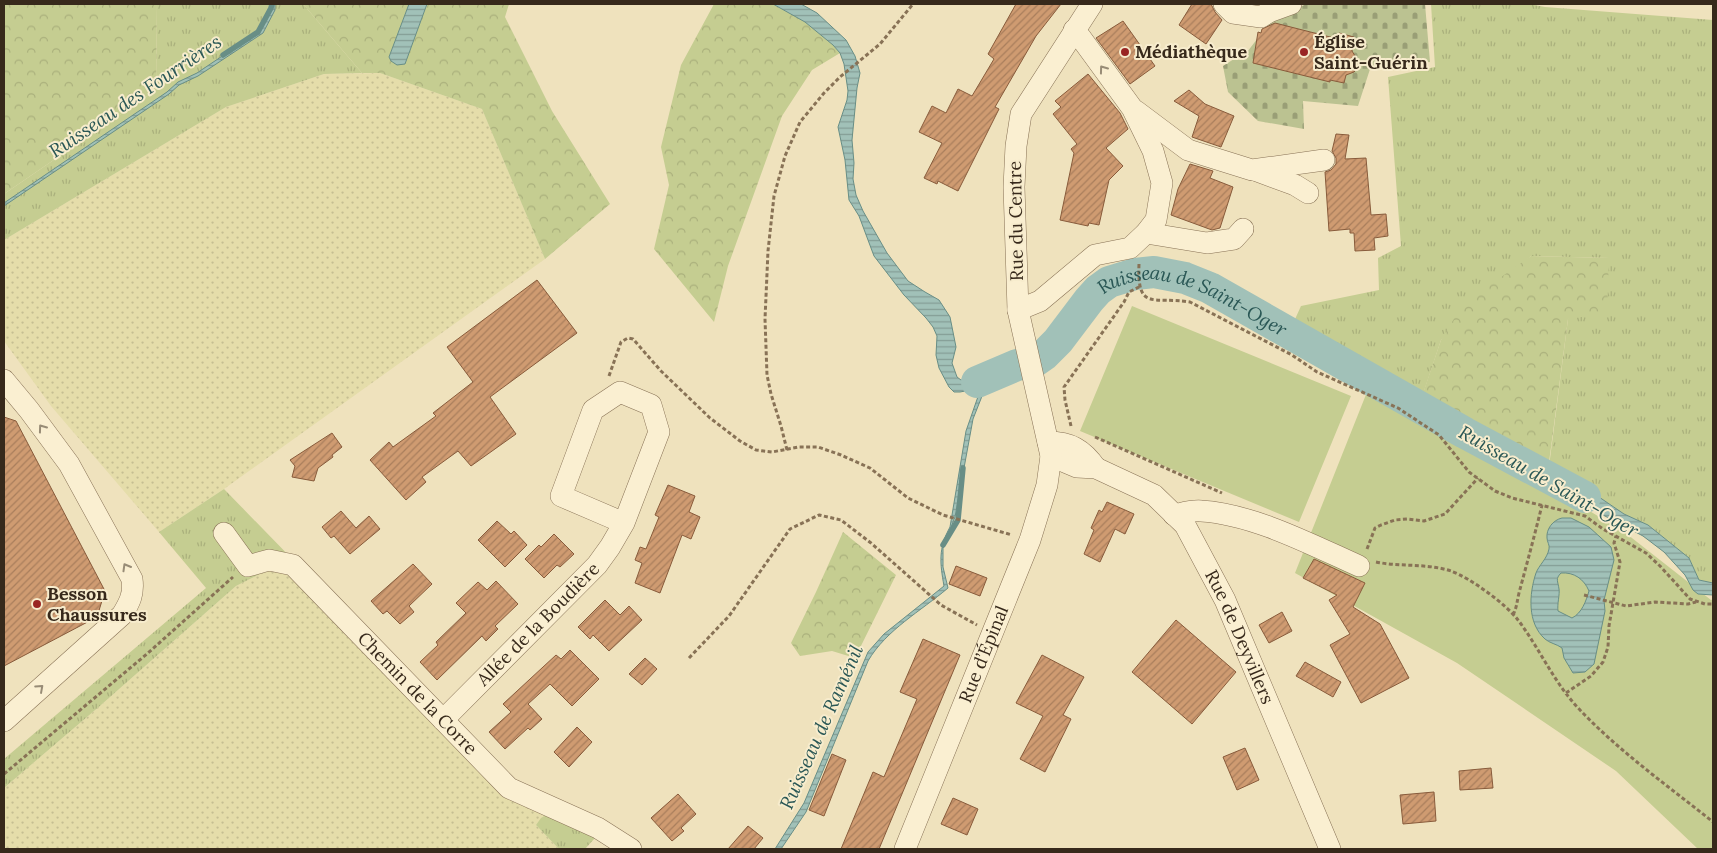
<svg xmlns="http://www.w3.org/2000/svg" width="1717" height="853" viewBox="0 0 1717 853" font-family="Lora,serif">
<defs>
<pattern id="farmland-dots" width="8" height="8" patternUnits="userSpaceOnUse" patternTransform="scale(1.25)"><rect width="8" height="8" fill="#e5ddaa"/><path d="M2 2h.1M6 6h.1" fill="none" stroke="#c5be92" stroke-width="1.8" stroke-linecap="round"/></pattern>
<pattern id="grass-tufts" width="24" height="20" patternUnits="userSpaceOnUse" patternTransform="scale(1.25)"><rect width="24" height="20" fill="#c5cd91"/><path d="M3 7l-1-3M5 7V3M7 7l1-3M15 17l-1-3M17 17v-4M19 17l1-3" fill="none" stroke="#aab07c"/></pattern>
<pattern id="forest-crowns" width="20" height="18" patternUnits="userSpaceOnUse" patternTransform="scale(1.25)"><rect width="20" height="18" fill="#c5cd91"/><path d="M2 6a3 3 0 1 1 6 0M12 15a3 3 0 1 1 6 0" fill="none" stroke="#aab07c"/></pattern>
<pattern id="cemetery-stones" width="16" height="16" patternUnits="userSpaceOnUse" patternTransform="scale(1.25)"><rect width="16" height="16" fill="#bbc291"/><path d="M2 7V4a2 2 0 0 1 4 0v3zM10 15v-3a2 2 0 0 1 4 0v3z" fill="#999e76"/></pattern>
<pattern id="water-rules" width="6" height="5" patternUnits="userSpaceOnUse" patternTransform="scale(1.25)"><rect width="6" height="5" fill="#a1c1b8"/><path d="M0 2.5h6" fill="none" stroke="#849d95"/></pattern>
<pattern id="building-hatch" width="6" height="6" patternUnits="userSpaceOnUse" patternTransform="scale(1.25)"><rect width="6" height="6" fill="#cf9b71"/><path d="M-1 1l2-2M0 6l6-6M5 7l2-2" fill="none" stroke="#a97e5c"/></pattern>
</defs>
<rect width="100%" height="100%" fill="#efe2bd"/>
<!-- farmland -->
<path fill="url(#farmland-dots)" d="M380,73L482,109L545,259L224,489L159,532L51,406L4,341V240L226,107L324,74Z
M270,569L285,571L549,814L536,825L559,849H4V788L101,705L236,586Z"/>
<!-- grass -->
<path fill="url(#grass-tufts)" d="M157,4H303L362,73L324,74L226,107L4,240V194L156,90Z
M1431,4H1529L1545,7L1713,20V583L1699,580L1689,558L1648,525L1624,514L1599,497L1548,474L1568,319L1609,258L1531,256L1441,340L1421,400L1411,396L1372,372L1291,328L1301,306L1379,290L1378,258L1401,246L1388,77L1435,67Z
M224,489L514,787L549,814L595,838L585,849H559L536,825L541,818L548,814L520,803L488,779L305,584L285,571L270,569L236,586L101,705L4,788V759L206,588L159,532Z"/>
<!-- forest -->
<path fill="url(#forest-crowns)" d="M4,4H157L156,90L4,194Z
M303,4H409L389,57C393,64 398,66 405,63L427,4H509L505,17L552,111L610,204L545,259L482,109L380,73H362Z
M714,4H773L805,22L833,45L840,53L812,70L782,116L728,266L714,322L654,249L669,185L661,147L681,65Z
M1531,256L1609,258L1607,313L1568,319L1546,485L1416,414L1441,340L1463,304Z
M843,532L896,575L855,658L832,651L800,656L791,643L816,592Z"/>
<!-- cemetery -->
<path fill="url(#cemetery-stones)" d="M1307,4H1425L1430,62L1371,66L1358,106L1303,101L1304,129L1258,121L1228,92L1223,66L1234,59L1241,60L1274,17Z"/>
<!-- park -->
<path fill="#c5cd91" d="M1132,306L1351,396L1299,522L1080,431Z
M1369,387L1546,485L1623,531L1711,600L1713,599V849H1698L1616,771L1457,663L1295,573Z"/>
<!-- water -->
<path fill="url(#water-rules)" stroke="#688e86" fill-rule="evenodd" d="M272,4H275V10L263,33L198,76L179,85L169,94L4,206V203L136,113L167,92L178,82L197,73L258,32L271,8Z
M409,4H427L405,64L397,65L391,61L389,57Z
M773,4H801L817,13L846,40L855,56L860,73L857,88L852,140L854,163L853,179L856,195L863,211L887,253L908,281L925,292L939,300L950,317L956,347L952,363L957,377L961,380L970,381L980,375L998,361L1015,356L1019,372L986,386L973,419L955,517L943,548V567L948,588C921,611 886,630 868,661L806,812L781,849H775L804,803L868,652L884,634L944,586C940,563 938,549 950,527L966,431L981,388L960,392H954L949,387L939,368L936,355L937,336L933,327L926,318L904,295L874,256L859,216L849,200L845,160L838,127L847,100L848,91L844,64L840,53L833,45L805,22Z
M1372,372L1411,396L1421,400L1416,414L1369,387Z
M1548,474L1599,497L1624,514L1648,525L1689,558L1699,580L1713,583V595L1698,594L1693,590L1685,575L1664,552L1643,536L1546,485Z
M1562,518H1571L1589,527L1611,547L1614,560L1604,600L1605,611L1594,664L1585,672L1573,673L1564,658L1562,648C1557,644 1549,643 1545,639C1527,623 1529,594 1536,573C1539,565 1547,559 1549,549C1550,545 1547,542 1547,538C1546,529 1553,520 1562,518ZM1561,573C1574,572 1584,579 1589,591C1586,601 1582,613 1572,618L1558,611C1557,604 1560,594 1559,589C1558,581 1555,579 1561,573Z"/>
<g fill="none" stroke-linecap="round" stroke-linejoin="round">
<!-- stream -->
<path stroke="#688e86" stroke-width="5.5" d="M223,55L258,32L271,8L272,4
M943,545L958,520L963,468"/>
<!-- river -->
<path stroke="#a1c1b8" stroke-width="32" id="s1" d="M977,382L1017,365L1034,362L1044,355L1058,341L1089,300L1098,290L1109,282L1135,274L1154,272L1185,278L1210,288L1465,433L1585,497"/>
</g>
<!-- building -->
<path fill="url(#building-hatch)" stroke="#885b3b" d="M1016,4H1061L1036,36L995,107L999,109L958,191L938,181L937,184L924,178L942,143L919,132L932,106L946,113L958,89L972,96L994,59L988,54Z
M1192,4H1211L1215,12L1222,20L1206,44L1179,25Z
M1123,21L1155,66L1130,84L1096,38Z
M1275,23L1338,39L1339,33L1354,37L1352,51L1358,61L1357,69L1354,72L1346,75L1344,83L1330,80V82L1253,63L1258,32L1261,33L1262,29Z
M1088,74L1120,113L1128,129L1106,148L1123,166L1109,180L1099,225L1089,223L1088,226L1060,220L1074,153L1071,149L1077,144L1053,114L1061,107L1055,101Z
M1189,90L1205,104L1234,116L1221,147L1192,137L1199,116L1174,101Z
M1336,134L1349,135L1345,159L1366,158L1371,215L1386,214L1388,236L1374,238L1375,250L1355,251L1354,233H1350V229L1329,231L1325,172L1331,170L1336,164V158L1332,151Z
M1190,164L1213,171L1210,178L1233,187L1220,228L1212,230L1171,215L1178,189Z
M537,280L577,333L490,397L516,434L471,466L458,451L422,477L426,482L406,500L370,460L389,442L393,447L436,416L433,413L473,382L447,347Z
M4,417L16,421L105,591L97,617L4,666Z
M332,433L342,447L332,455L333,457L318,468L314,481L292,477L295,466L290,460Z
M668,485L695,496L689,512L700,517L691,539L682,535L660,593L635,583L642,563L635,560L640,547L646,549L659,517L655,515Z
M1107,502L1134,514L1125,534L1115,529L1100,562L1084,554L1094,530L1091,528L1099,510L1102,512Z
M341,511L356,528L369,516L380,529L350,554L334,536L331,538L322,527Z
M497,521L511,534L514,531L527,545L505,567L478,540Z
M554,534L574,554L560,567L557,565L544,578L525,559L539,545L541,547Z
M1314,559L1365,583L1353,607L1380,624L1409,678L1361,703L1330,645L1350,634L1329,600L1337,595L1303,578Z
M413,564L432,584L409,606L414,612L400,624L387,611L383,614L371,601Z
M956,566L987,578L980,596L949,584Z
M496,581L518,604L495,626L498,629L486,641L482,636L437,680L420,662L438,645L436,642L466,613L456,603L478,582L487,590Z
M605,600L620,615L629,606L642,620L609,651L593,635L590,639L578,627Z
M1282,612L1292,631L1269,643L1259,625Z
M1176,620L1236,672L1192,724L1132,672Z
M923,639L960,655L879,849H841L873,772L884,777L917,699L900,692Z
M570,650L599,679L572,706L550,684L528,704L542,719L530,730L528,728L505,749L489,732L511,712L503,704L556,655L561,659Z
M1042,655L1084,677L1063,715L1071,719L1045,772L1020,759L1043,716L1016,703Z
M645,658L657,669L642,685L629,674Z
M1305,662L1341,682L1333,697L1296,676Z
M577,727L592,742L569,767L554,752Z
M1245,748L1259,780L1237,790L1223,757Z
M832,754L846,760L824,816L809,810Z
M1491,768L1493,788L1460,790L1459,771Z
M1434,792L1436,821L1403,824L1400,795Z
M678,794L696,814L681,828L684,831L672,841L651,818Z
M953,798L978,809L967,835L941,824Z
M748,826L763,838L754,849H728Z"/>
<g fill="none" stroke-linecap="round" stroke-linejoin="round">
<defs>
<g id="minor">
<path d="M1224,4L1233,13L1261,17L1269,12L1291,4"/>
<path d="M1136,111L1188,150L1252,170L1324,160"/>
<path d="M1257,171L1295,185L1308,193"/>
<path d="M1146,233L1207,243L1234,239L1243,229"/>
<path d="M1018,310L1040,301L1095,255L1130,248L1146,233L1156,220L1162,183L1153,151L1132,108L1081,38L1074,30"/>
<path d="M4,380L29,410L69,464L132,579C134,594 130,602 122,615L4,721"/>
<path d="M1048,442C1070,442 1083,449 1096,468"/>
<path id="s2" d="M1051,456L1077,467L1096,468L1154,495L1185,525L1225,600L1330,849"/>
<path d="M1174,515C1183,513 1193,510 1201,511C1253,514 1312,545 1359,566"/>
<path id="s3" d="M224,533L248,566L269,560L293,565L509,788L598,828L631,849"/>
<path id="s4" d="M443,720L597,565L610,547L624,523L659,432L651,405L620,392L593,410L561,496L624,523"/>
<path id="s5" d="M905,849L1030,540L1047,485L1051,456L1018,310L1014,187L1016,146L1021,114L1092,4"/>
</g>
</defs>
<!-- minor casing -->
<use href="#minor" stroke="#887256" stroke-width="22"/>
<!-- path -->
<path stroke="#887256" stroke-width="3" stroke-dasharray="4 2.5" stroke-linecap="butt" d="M1139,264C1137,312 1153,296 1190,302L1292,355L1317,372L1398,408L1439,435L1469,472L1495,491L1512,498L1585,516L1603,529L1646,553L1660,566L1690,599L1705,604H1713
M609,376L621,342L628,338L633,339L661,371L710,418L740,441L756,450L772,452L799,447H818L841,455L870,468L908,498L943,515L1012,535
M1071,426L1065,400L1064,387L1124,302L1129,292L1139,287
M1095,437L1222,493
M787,450L781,426L771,394L767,375L765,319L768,251L774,196L785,156L800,122L824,93L840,77L880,44L913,4
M1367,549L1375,528L1381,525L1395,520L1407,519L1424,521L1445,514L1478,478
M1376,562C1400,567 1426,563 1451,571C1470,578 1505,603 1518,620C1540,649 1554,683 1580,710C1620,752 1668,786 1713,822
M1584,595L1626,606L1655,602L1688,604L1696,602
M1513,615C1517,607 1517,601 1519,593C1527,563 1535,534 1542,505
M689,658L729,616L790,529L819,515L841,520L871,543L941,605L977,625
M1566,693L1591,676L1603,662L1608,647L1609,626L1620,562L1614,543L1616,536
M4,774L148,653L233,577"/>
<!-- minor -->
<use href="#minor" stroke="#faefd1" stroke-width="21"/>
</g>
<!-- one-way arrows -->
<defs><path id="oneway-chevron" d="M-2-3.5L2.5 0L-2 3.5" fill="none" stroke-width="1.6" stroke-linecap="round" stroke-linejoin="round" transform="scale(1.25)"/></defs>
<g stroke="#988c76">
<use href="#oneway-chevron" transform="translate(1103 69) rotate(-126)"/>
<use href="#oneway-chevron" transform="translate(42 428) rotate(-126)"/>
<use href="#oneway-chevron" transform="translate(126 567) rotate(-120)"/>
<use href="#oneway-chevron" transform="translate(40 688) rotate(-42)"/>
</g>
<!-- markers -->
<g fill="#992523" stroke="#f7eccd" stroke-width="2">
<circle cx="1125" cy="52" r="5"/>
<circle cx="1304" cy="52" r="5"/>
<circle cx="37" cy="604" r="5"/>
</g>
<g text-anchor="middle" stroke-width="4" stroke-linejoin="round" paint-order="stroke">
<!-- poi labels -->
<g font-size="18" font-weight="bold" fill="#37291b" stroke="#f7eccd" text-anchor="start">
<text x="1314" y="48">Église<tspan x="1314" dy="21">Saint-Guérin</tspan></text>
<text x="1135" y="58">Médiathèque</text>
<text x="47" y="600">Besson<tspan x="47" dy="21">Chaussures</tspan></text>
</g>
<!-- street labels -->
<g font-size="18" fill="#37291b" stroke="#f7eccd">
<text transform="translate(1016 221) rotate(-91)" y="6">Rue du Centre</text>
<text dy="6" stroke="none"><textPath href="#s4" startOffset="135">Allée de la Boudière</textPath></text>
<text dy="6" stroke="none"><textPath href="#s2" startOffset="279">Rue de Deyvillers</textPath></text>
<text dy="6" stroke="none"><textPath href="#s5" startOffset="210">Rue d’Épinal</textPath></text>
<text dy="6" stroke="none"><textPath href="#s3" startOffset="266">Chemin de la Corre</textPath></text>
</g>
<!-- water labels -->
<g font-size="19" font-style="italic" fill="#2a5755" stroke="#f7eccd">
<text transform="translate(135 96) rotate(-34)" y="7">Ruisseau des Fourrières</text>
<text dy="7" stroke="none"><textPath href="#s1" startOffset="261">Ruisseau de Saint-Oger</textPath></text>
<text transform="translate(1549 481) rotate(30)" y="7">Ruisseau de Saint-Oger</text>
<text transform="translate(821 727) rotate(-66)" y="7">Ruisseau de Raménil</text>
</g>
</g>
<!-- border -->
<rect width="1717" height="853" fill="none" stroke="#37291b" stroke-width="10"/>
</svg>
